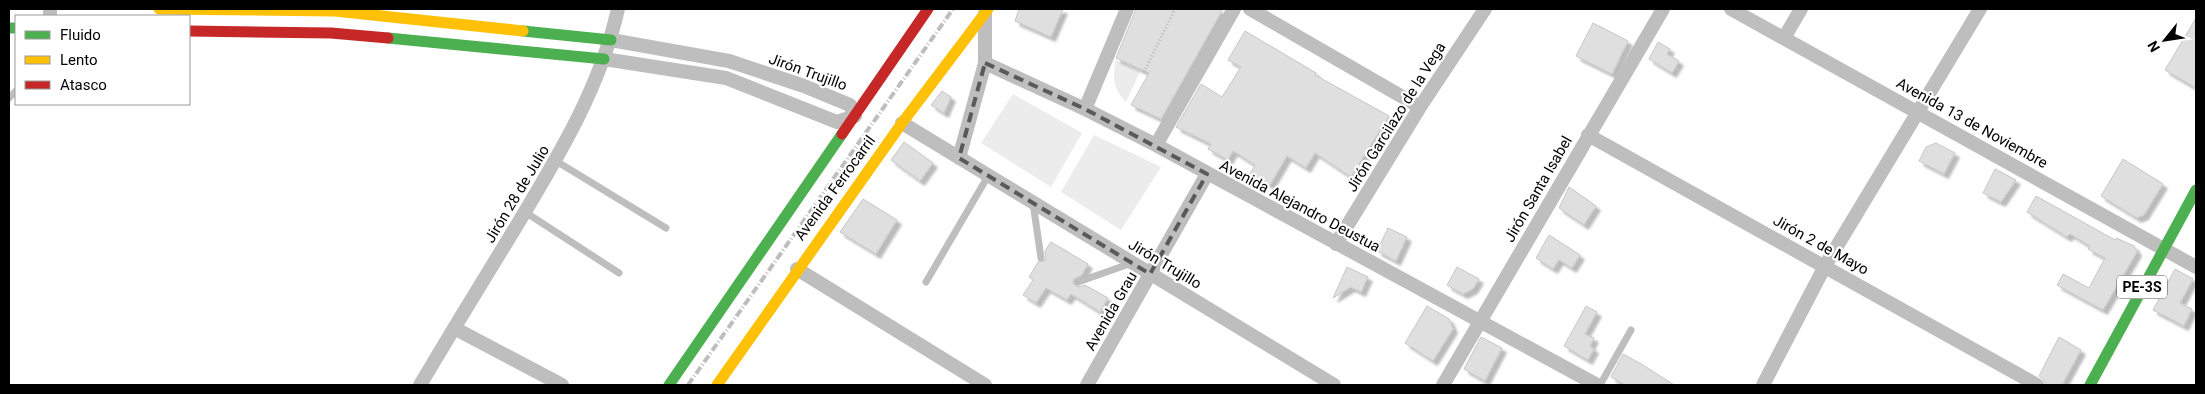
<svg xmlns="http://www.w3.org/2000/svg" width="2205" height="394" viewBox="0 0 2205 394" font-family="Roboto,sans-serif">
<defs>
<filter id="shadow"><feDropShadow dx="4.5" dy="4.5" stdDeviation="1" flood-color="#0004"/></filter>
</defs>
<rect width="100%" height="100%" fill="#fff"/>
<!-- green -->
<path fill="#ececec" d="M1116,60L1140,72L1126,102C1113,89 1112,77 1116,60Z
M1013,94L1082,133L1051,187L981,143Z
M1094,135L1161,167L1121,230L1061,192Z"/>
<!-- building -->
<path fill="#dfdfdf" stroke="#c7c7c7" filter="url(#shadow)" d="M1019,9H1063L1051,37L1015,21Z
M1136,9H1223L1161,119L1131,105L1149,73L1116,58Z
M2196,18V88L2165,70Z
M1593,23L1628,41L1612,74L1576,56Z
M1245,31L1316,73L1315,75L1389,116L1351,177L1315,153L1306,168L1287,156L1270,185L1250,174L1255,165L1233,151L1228,160L1208,149L1211,144L1176,127L1201,84L1222,97L1241,67L1228,60Z
M1658,42L1670,49L1667,54L1679,61L1672,73L1649,59Z
M942,91L951,97L944,113L931,105Z
M904,142L933,163L920,181L891,160Z
M1936,143L1955,153L1944,174L1919,161L1926,147Z
M2123,159L2163,184L2144,215L2137,218L2101,196Z
M1995,169L2016,180L2001,202L1983,193Z
M1569,187L1596,206L1584,225L1559,208Z
M2036,196L2115,240L2116,238L2134,246L2137,252L2103,310L2057,285L2063,274L2089,288L2105,258L2088,249L2090,246L2070,234L2067,237L2027,212Z
M863,199L897,220L876,254L840,232Z
M1388,228L1407,237L1396,261L1377,251Z
M1549,235L1580,255L1572,268L1559,260L1553,269L1536,258Z
M1051,242L1088,264L1082,275L1074,279L1073,283L1078,287L1085,285L1108,298L1100,312L1071,294L1067,300L1046,288L1036,303L1023,295L1033,280L1029,277L1038,262L1046,260L1045,251Z
M1347,267L1368,277L1361,292L1351,287L1333,298Z
M1457,267L1479,279L1473,289L1463,294L1447,285Z
M2175,269L2193,279L2180,303L2192,309L2184,326L2153,310Z
M1427,306L1449,319L1453,329L1433,361L1405,343Z
M1586,306L1597,312L1585,334L1594,338L1590,346L1594,349L1588,360L1564,346Z
M1481,337L1502,348L1485,381L1464,369Z
M2059,337L2081,350L2062,385H2046L2044,380L2039,376Z
M1623,354L1643,365L1674,385H1625L1611,377Z"/>
<g fill="none" stroke-linecap="round" stroke-linejoin="round">
<!-- path -->
<path stroke="#b9b9b9" stroke-width="3" stroke-dasharray="1 2.5" stroke-linecap="butt" d="M1144,72L1175,9"/>
<!-- lane -->
<path stroke="#bebebe" stroke-width="7" d="M9,98L16,91
M556,161L666,228
M1033,203L1041,258
M525,212L619,273
M926,282L988,176
M1078,282L1132,263
M1600,385L1631,330"/>
<!-- street -->
<path stroke="#bebebe" stroke-width="14" d="M1250,9L1420,107
M1731,9L2196,267
M50,16V9
M1784,38L1801,9
M604,59L726,78L837,122L855,116L850,105L804,86L729,61L611,40
M985,63L1085,109L1156,145L1597,385
M1085,109L1127,9
M902,123L1334,385
M1588,135L2037,385
M1156,145L1234,9
M959,158L985,63V13
M1336,244L1420,107L1485,9
M797,269L985,385
M454,328L562,385
M420,385C451,333 482,282 514,230C556,160 600,89 618,9
M1087,385L1207,174
M1443,385L1663,9
M1763,385L1825,266L1980,9"/>
<!-- fast -->
<path stroke="#4caf50" stroke-width="11" d="M9,28H16
M523,31L611,40
M388,38L604,59
M669,385L842,134
M2090,385L2196,190"/>
<!-- slow -->
<path stroke="#ffc107" stroke-width="11" d="M159,9L335,11L523,31
M717,385L902,123L988,9"/>
<!-- jam -->
<path stroke="#c62828" stroke-width="11" d="M189,31L331,33L388,38
M842,134L928,9"/>
<!-- rail -->
<path stroke="#bebebe" stroke-width="4" stroke-dasharray="8 2.5 1 2.5" stroke-linecap="butt" d="M688,385L953,9"/>
</g>
<!-- marked area -->
<path fill="none" stroke="#595959" stroke-width="4" stroke-dasharray="10 6" stroke-linejoin="round" d="M985,63L1085,109L1207,174L1150,274L959,158Z"/>
<g text-anchor="middle" stroke-width="4.5" stroke-linejoin="round" paint-order="stroke">
<!-- shield labels -->
<rect fill="#fff" stroke="#4c4c4c" stroke-width="1" x="2117" y="275.5" width="50" height="23" rx="4"/>
<g font-size="14" font-weight="bold" fill="#000">
<text x="2142" y="292">PE-3S</text>
</g>
<!-- street labels -->
<g font-size="15" fill="#000" stroke="#fff">
<text transform="translate(808 72) rotate(20)" y="5">Jirón Trujillo</text>
<text transform="translate(1396 117) rotate(-58)" y="5">Jirón Garcilazo de la Vega</text>
<text transform="translate(1972 123) rotate(29)" y="5">Avenida 13 de Noviembre</text>
<text transform="translate(835 188) rotate(-54)" y="5">Avenida Ferrocarril</text>
<text transform="translate(1538 189) rotate(-60)" y="5">Jirón Santa Isabel</text>
<text transform="translate(517 194) rotate(-59)" y="5">Jirón 28 de Julio</text>
<text transform="translate(1300 206) rotate(28)" y="5">Avenida Alejandro Deustua</text>
<text transform="translate(1821 245) rotate(29)" y="5">Jirón 2 de Mayo</text>
<text transform="translate(1165 264) rotate(31)" y="5">Jirón Trujillo</text>
<text transform="translate(1111 311) rotate(-60)" y="5">Avenida Grau</text>
</g>
</g>
<!-- border -->
<rect width="2205" height="394" fill="none" stroke="#000000" stroke-width="20"/>
<!-- legend -->
<rect x="15" y="15" width="175" height="90" fill="#ffffff" stroke="#999999"/>
<rect x="25" y="31" width="25" height="8" fill="#4caf50" stroke="#999999"/>
<text x="60" y="40" font-size="15" fill="#000000">Fluido</text>
<rect x="25" y="56" width="25" height="8" fill="#ffc107" stroke="#999999"/>
<text x="60" y="65" font-size="15" fill="#000000">Lento</text>
<rect x="25" y="81" width="25" height="8" fill="#c62828" stroke="#999999"/>
<text x="60" y="90" font-size="15" fill="#000000">Atasco</text>
<!-- north arrow -->
<g transform="translate(2165 40) rotate(240)" stroke="#ffffff" stroke-width="4" paint-order="stroke">
<path d="M0-4L9 19L0 12L-9 19Z" fill="#000000"/>
<text y="-8" font-size="14" font-weight="bold" text-anchor="middle" fill="#000000">N</text>
</g>
</svg>
